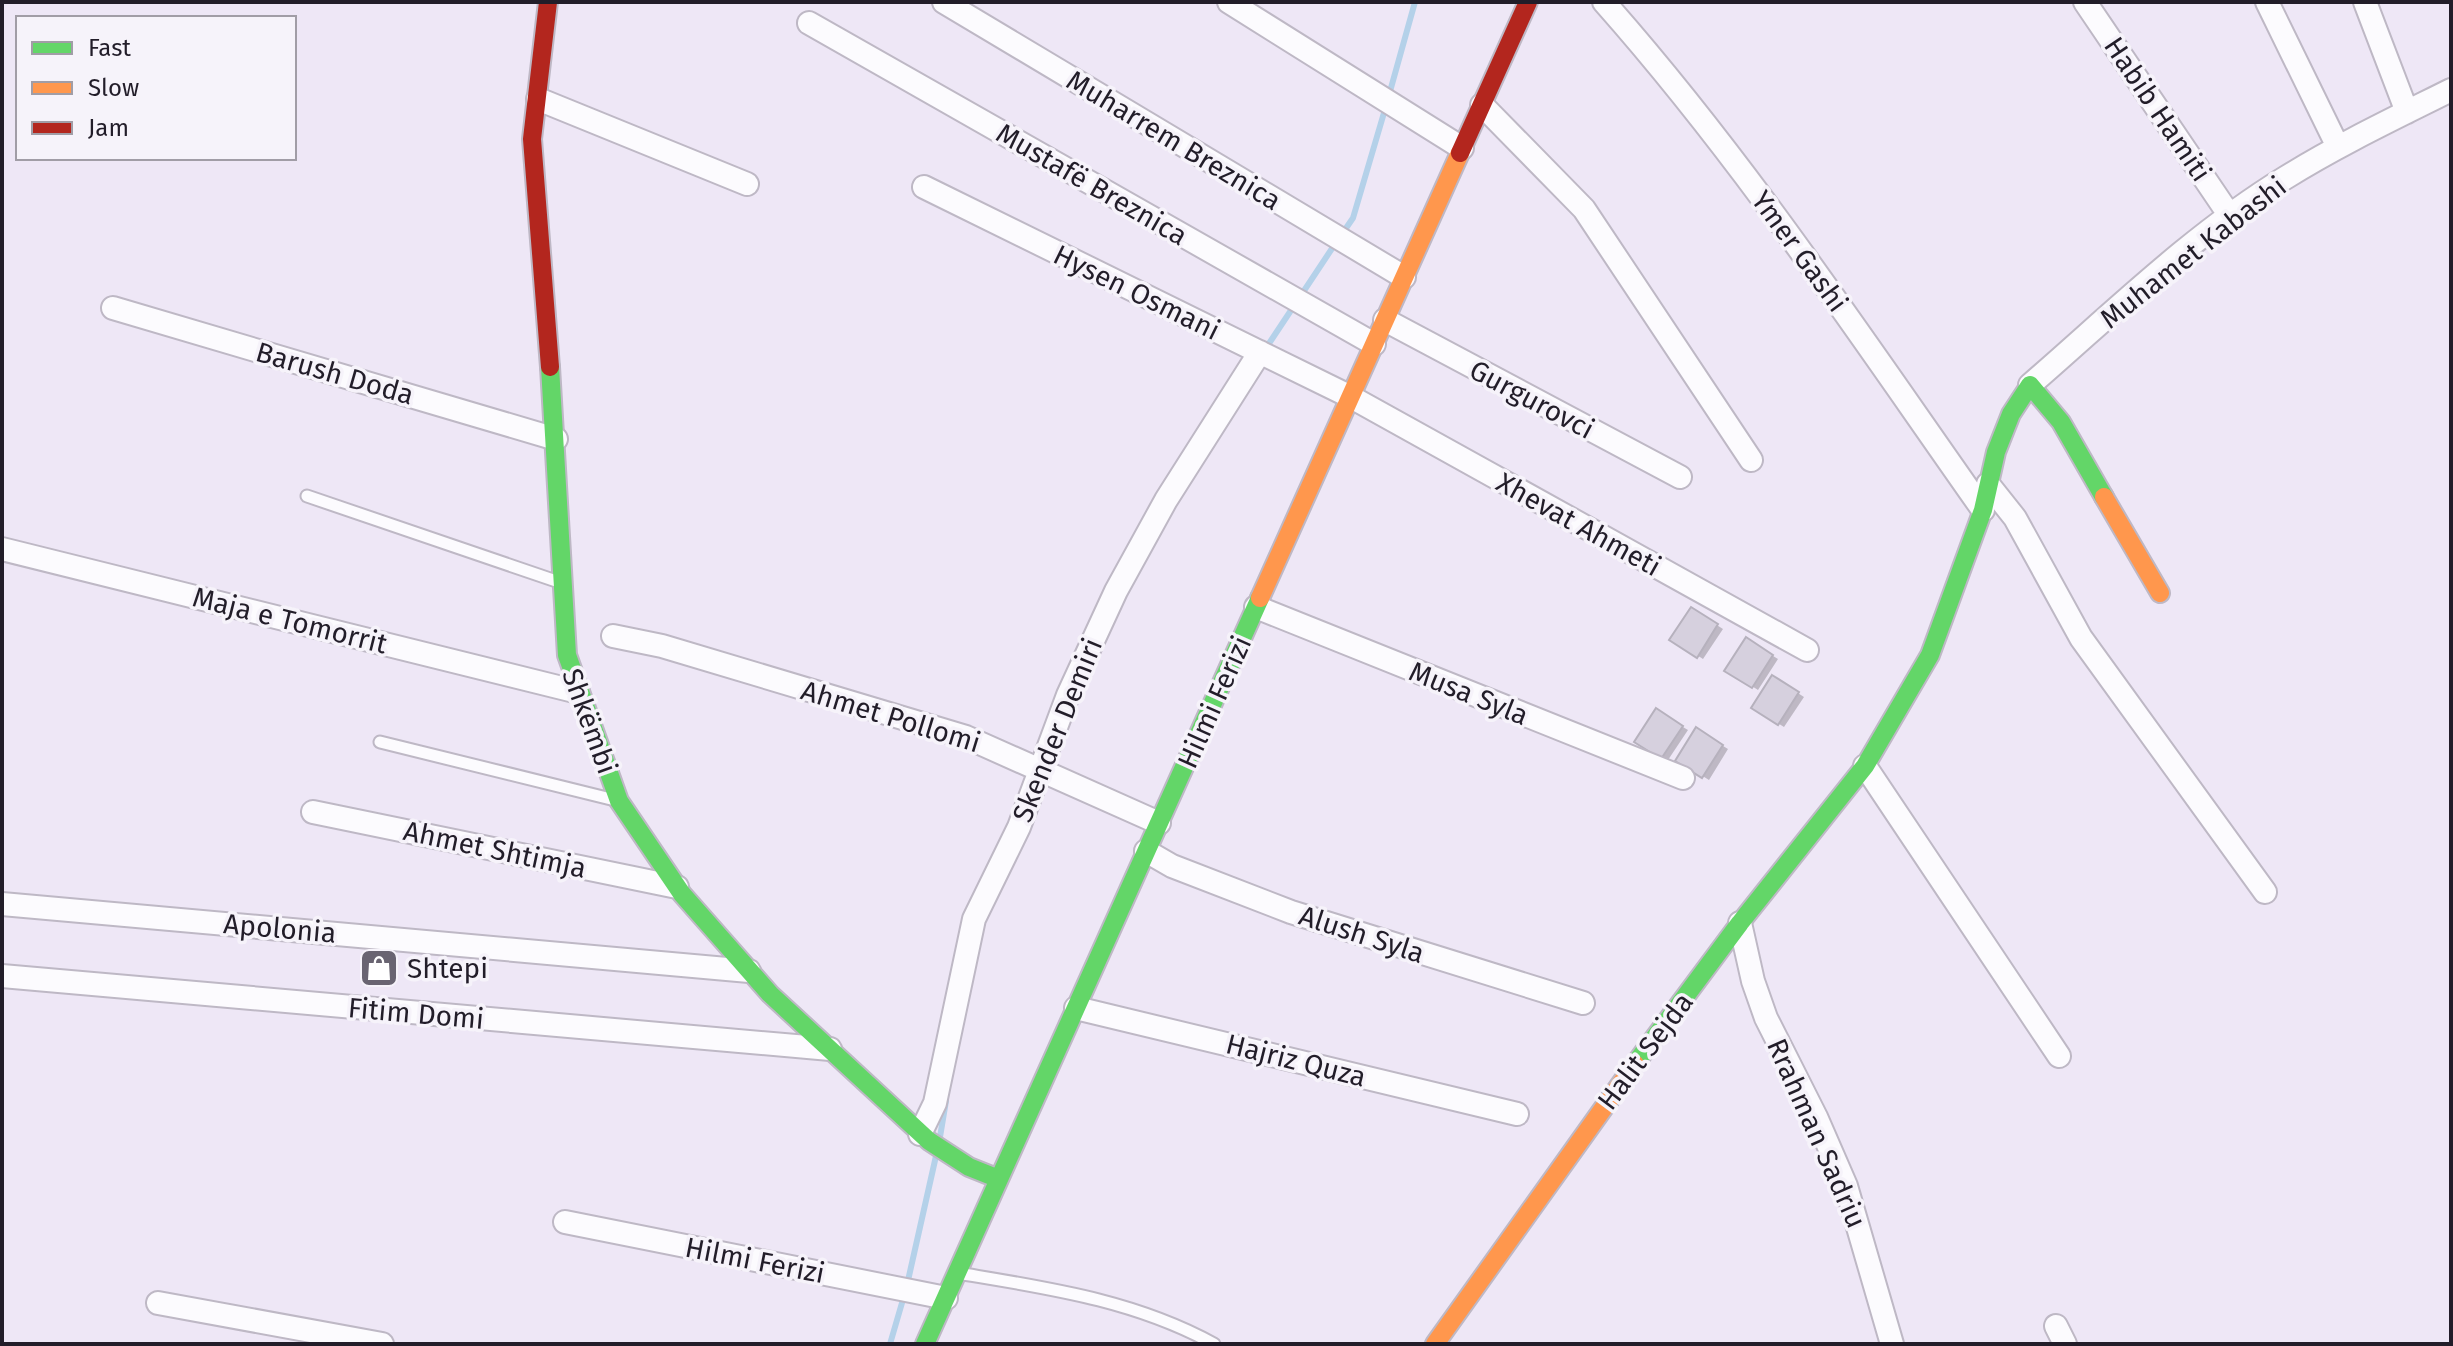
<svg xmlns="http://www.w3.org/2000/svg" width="2453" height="1346" viewBox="0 0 2453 1346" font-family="'Fira Sans',sans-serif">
<rect width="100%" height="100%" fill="#eee7f6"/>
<!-- shadow -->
<path fill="#0003" d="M1692,609L1723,629L1703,659L1672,639Z
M1747,640L1778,659L1758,690L1727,670Z
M1773,677L1804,697L1784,727L1753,708Z
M1656,711L1688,730L1668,760L1637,741Z
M1697,730L1728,749L1709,780L1677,760Z"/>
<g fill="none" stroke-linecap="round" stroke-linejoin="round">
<!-- stream -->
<path stroke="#b4d1e9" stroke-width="6" d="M1389,95L1415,2
M1342,234L1353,218L1386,106
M1264,351L1335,244
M940,1137L946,1101
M907,1285L936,1156
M890,1344L904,1296"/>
</g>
<!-- building -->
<path fill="#d6d0de" stroke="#b6b1bd" stroke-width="2" d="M1691,607L1718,624L1697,658L1669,640Z
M1746,637L1773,655L1752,688L1724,671Z
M1772,675L1799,692L1778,725L1751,708Z
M1656,708L1683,726L1661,759L1634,742Z
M1696,727L1723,745L1702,778L1675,761Z"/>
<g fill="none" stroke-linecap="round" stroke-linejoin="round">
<defs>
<path id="lane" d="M307,496L562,583
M380,742L615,800
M958,1273C1047,1288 1134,1300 1214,1344"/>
<path id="street" d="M944,2L1404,277
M1229,2L1462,148
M1604,2C1744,160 1861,337 1983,510
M2085,2L2230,216
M2267,2L2338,147
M2365,2L2407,112
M809,23L1374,344
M538,99L747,184
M1482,105L1584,209L1751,460
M924,187L1351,397L1807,650
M113,308L556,439
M1385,320L1680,477
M2030,385C2112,314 2192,235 2285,178C2338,145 2395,118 2451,90
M1988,484L2015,518L2081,638L2265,892
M2,549L578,692
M1256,607L1683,778
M613,636L662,646L966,737L1159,823
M1865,766L2059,1056
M313,812L677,887
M1146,851L1172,866L1291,912L1583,1003
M2,904L749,971
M1740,923L1753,981L1766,1018L1816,1117L1846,1186L1892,1344
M2,976L830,1049
M1076,1008L1517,1114
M920,1134L935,1103L974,919L1019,827L1068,695L1116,591L1166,500L1260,352
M565,1222L946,1298
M158,1303L382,1344
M2056,1326L2065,1344"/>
<path id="fast" d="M550,367L567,655L619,801L682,894L770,994L929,1141L969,1167L999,1179
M1635,1064L1740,923L1865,766L1930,655L1983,510L1996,452L2011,414L2030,385L2061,422L2104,497
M925,1344L1260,598"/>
<path id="slow" d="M2104,497L2160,593
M1260,598L1460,153
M1435,1344L1635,1064"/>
<path id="jam" d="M548,2L532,139L550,367
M1460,153L1528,2"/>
</defs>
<!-- lane casing -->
<use href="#lane" stroke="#beb8c5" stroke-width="15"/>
<!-- street casing -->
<use href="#street" stroke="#beb8c5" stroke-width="26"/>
<!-- fast casing -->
<use href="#fast" stroke="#beb8c5" stroke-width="22"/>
<!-- slow casing -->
<use href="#slow" stroke="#beb8c5" stroke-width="22"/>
<!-- jam casing -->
<use href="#jam" stroke="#beb8c5" stroke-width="22"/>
<!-- lane -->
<use href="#lane" stroke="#fcfbfe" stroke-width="11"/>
<!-- street -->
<use href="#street" stroke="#fcfbfe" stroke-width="22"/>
<!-- fast -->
<use href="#fast" stroke="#63d668" stroke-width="18"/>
<!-- slow -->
<use href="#slow" stroke="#ff974d" stroke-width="18"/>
<!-- jam -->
<use href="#jam" stroke="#b3261e" stroke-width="18"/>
</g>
<!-- icons -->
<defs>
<symbol id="shop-square" viewBox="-11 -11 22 22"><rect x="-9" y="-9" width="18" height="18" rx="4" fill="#696471" stroke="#f6f3fa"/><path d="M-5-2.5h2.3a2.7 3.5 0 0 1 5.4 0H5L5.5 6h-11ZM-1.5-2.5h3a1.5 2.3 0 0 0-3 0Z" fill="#fff"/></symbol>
</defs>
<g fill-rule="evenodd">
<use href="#shop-square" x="357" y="946" width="44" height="44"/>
</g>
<g text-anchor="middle" stroke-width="7" stroke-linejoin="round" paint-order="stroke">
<!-- street labels -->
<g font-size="28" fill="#221d29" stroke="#f6f3fa">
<text transform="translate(2158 109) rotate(56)" y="10">Habib Hamiti</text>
<text transform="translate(1174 140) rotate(31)" y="10">Muharrem Breznica</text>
<text transform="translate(1092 184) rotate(30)" y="10">Mustafë Breznica</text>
<text transform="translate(1800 251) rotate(54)" y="10">Ymer Gashi</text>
<text transform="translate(2193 252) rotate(-38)" y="10">Muhamet Kabashi</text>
<text transform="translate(1137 292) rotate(26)" y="10">Hysen Osmani</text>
<text transform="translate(335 373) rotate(16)" y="10">Barush Doda</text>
<text transform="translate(1532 399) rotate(28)" y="10">Gurgurovci</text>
<text transform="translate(1579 524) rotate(29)" y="10">Xhevat Ahmeti</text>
<text transform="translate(290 620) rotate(14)" y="10">Maja e Tomorrit</text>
<text transform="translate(1469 693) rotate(22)" y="10">Musa Syla</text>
<text transform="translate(1214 702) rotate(-66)" y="10">Hilmi Ferizi</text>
<text transform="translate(891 716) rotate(17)" y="10">Ahmet Pollomi</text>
<text transform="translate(590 721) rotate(70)" y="10">Shkëmbi</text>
<text transform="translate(1057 730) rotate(-68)" y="10">Skender Demiri</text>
<text transform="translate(495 849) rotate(12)" y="10">Ahmet Shtimja</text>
<text transform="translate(280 928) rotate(5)" y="10">Apolonia</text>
<text transform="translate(1362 934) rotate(18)" y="10">Alush Syla</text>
<text transform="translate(416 1013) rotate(5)" y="10">Fitim Domi</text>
<text transform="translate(1645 1051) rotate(-53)" y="10">Halit Sejda</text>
<text transform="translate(1296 1060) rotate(14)" y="10">Hajriz Quza</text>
<text transform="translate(1817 1133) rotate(66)" y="10">Rrahman Sadriu</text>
<text transform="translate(755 1260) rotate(11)" y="10">Hilmi Ferizi</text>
</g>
<!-- poi labels -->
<g font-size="28" fill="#221d29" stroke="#f6f3fa" text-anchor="start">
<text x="407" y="978">Shtepi</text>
</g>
</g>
<!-- border -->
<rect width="2453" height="1346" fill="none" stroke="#221d29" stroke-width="8"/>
<!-- legend -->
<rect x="16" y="16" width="280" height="144" fill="#f6f3fa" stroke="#a19da6" stroke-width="2"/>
<rect x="32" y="42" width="40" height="12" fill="#63d668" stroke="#a19da6" stroke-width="2"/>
<text x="88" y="56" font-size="24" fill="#221d29">Fast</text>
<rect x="32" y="82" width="40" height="12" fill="#ff974d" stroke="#a19da6" stroke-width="2"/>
<text x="88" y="96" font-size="24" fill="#221d29">Slow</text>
<rect x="32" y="122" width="40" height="12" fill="#b3261e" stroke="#a19da6" stroke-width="2"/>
<text x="88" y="136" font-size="24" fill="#221d29">Jam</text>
</svg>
